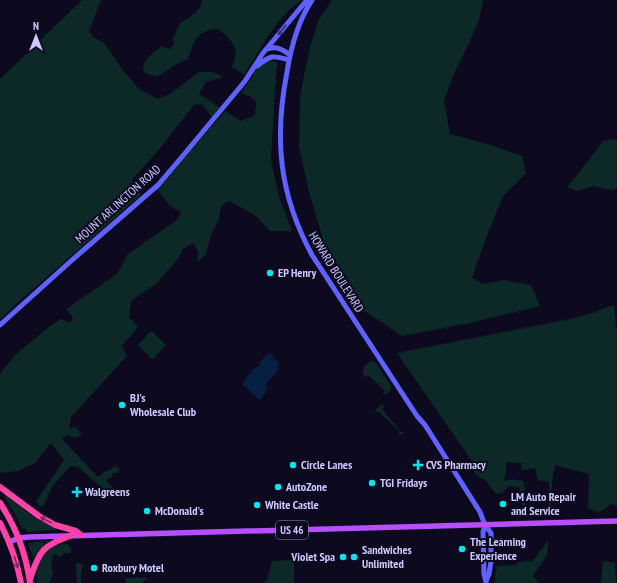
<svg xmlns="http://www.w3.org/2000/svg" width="617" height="583" viewBox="0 0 617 583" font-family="'PT Sans Narrow',sans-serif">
<rect width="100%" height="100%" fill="#0d0a1f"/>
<!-- green -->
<path fill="#0d2927" d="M82,0H101L89,31L93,37L105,44L122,69L139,89L158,99L170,94L199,72H213L224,77L206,82L199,94L219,107L212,118L202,104L194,105L157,152L132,180L141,195L16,304L0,319V79Z
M202,0H302L289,10L280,20L266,39L244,75L232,67C234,61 237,54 235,48C233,42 223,30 216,29C210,28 200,34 197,38C193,42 190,53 188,59C184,60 180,62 177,64C171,67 166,72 161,74C157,76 152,76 148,74C133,68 156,50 162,46L170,49L174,44L173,39L180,23C189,18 202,11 202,0Z
M332,0H483L479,20L469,43L453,76L444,101L450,134L487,144L522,156L526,173L503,196L484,243L472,278L482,284L504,280L531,285L540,306L470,323L402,336L365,311L324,242L309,192L299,147L300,96L310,47L319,19Z
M269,60L277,63L274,106L271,160L279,197L292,231H270L256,216L229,201L221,206L219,219L211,235L206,254L198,262V251L193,243L183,249L178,259L157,283L131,301L129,317L138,327L122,346L127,356L71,417L69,429L76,427L82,435L75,438L67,435L62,439L98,477L104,472L110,470L113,467L116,466L119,469L118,473H113L112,477L106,480L113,488L111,491L107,492L78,467L71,466L53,485L43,507L39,505L36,501L64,460L51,443L35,463L18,471L0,473V374L15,355L49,327L61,319L70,323L73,317L66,309L117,274L128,254L177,220L181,212L169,205L157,189L225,111L241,121L255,115L256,102L251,97L241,93L253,76L254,70Z
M617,139V188L613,190L593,186L577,191L567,187L581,170L603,141Z
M614,305L616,329H617V506L612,504C601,511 600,515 588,508L589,474L555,465C553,474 549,501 552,508C553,511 555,512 556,514V515L554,516L549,509V482L538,480L535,468L522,470L521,463L506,462V474L504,479L505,481C511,479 516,479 523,481L526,497V512H524L519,487L509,486L502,493L496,494L485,480L480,478L471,469L472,461L397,353L575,318L592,313Z
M151,331H152L166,345L153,359L151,358L138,345Z
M373,361L376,363L391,386C392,391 388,393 384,395L383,394L385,391L368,375L365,377C360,370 365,363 373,361Z
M383,405L385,406L382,409L401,432L404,431V433L400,435H398L400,432L378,411L375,413C375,409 379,406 383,405Z
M6,495L35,518L57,529V530L27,532L26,529H24L23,527V529H22L14,512L4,496Z
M548,540L547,555L533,576L539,583H494L497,566L516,565L518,562L533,561Z
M49,541V543H48L45,542H41L45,543L46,545L40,549L34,558H33L28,543H34L33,542Z
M68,544L71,549V553H64L60,557L58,556L56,554L53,556L51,564L53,574L49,583H37C36,564 38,562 49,548H51L56,545Z
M294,560V583H263L267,581L272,561Z
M603,561L615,563L616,583H601Z
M77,563H80L83,566L81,573V583H77L76,564Z
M126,578H147L142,583H126Z"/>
<!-- water -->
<path fill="#071f41" d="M270,353L278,362L279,369L265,385L267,388L265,393L262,396L263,398L259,400L242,384C246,378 252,369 259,366C260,360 265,356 270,353Z"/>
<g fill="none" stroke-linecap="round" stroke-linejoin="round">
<!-- secondary -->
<path stroke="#5f62ff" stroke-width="5" d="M312,0C298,21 291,47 287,72C274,139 279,194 312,255L417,416L425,425L480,512L485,525L491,533V561L489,574L486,581
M267,49C277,46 282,49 290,55
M257,66C271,55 272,55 289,60
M0,325L71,261L158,185L181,158L236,92L245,81L263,53L307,0
M485,525L483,532L484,574L486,582"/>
<!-- primary -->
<path stroke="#b54fff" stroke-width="5.5" d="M9,542L19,538L29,537L617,521"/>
<!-- highway -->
<path stroke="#ff43a6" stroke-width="6" d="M0,487L39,516L55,525L76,531L81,535
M0,503C16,527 26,554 30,583
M0,523C10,542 17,562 21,583
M30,579C41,548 42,547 72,535"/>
</g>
<!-- one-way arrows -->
<defs><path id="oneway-shaft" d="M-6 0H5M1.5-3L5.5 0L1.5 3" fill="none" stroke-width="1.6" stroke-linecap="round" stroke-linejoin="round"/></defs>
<use stroke="#2e2d79" href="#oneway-shaft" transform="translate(282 30) rotate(129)"/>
<g stroke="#862662">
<use href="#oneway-shaft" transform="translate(46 520) rotate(-153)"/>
<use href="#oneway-shaft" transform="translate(16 562) rotate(73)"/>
</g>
<!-- markers -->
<g fill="#00e6f3" stroke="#0d0a1f" stroke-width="1.5">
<circle cx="270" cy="273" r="4"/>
<circle cx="122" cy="405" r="4"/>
<circle cx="293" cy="465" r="4"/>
<path d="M416 459h4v4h4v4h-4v4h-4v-4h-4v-4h4z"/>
<circle cx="372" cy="483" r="4"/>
<circle cx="278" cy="487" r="4"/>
<path d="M75 486h4v4h4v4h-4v4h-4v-4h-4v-4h4z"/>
<circle cx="503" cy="504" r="4"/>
<circle cx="257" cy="505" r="4"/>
<circle cx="147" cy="511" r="4"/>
<circle cx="462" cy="549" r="4"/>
<circle cx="343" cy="557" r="4"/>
<circle cx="354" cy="557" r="4"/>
<circle cx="94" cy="568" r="4"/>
</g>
<g text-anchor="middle" stroke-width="4" stroke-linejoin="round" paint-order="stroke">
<!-- shield labels -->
<rect fill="#0d0a1f" stroke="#938fbc" stroke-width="1" x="276" y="521" width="32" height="18" rx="3"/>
<g font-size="11" font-weight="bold" fill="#ccc8ff">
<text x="292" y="534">US 46</text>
</g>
<!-- street labels -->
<g font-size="12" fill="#ccc8ff" stroke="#0d0a1f">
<text transform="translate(118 204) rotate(-42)" y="4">MOUNT ARLINGTON ROAD</text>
<text transform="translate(336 272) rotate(58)" y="4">HOWARD BOULEVARD</text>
</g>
<!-- poi labels -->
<g font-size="12" font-weight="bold" fill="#ccc8ff" stroke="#0d0a1f" text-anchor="start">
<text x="278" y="277">EP Henry</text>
<text x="130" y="402">BJ's<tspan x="130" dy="14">Wholesale Club</tspan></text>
<text x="301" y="469">Circle Lanes</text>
<text x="426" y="469">CVS Pharmacy</text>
<text x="380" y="487">TGI Fridays</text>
<text x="286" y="491">AutoZone</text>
<text x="85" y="496">Walgreens</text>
<text x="511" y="501">LM Auto Repair<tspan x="511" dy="14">and Service</tspan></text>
<text x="265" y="509">White Castle</text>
<text x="155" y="515">McDonald's</text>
<text x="470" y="546">The Learning<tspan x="470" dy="14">Experience</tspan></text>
<text x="362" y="554">Sandwiches<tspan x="362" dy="14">Unlimited</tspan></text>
<text x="335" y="561" text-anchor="end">Violet Spa</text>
<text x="102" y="572">Roxbury Motel</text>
</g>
</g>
<!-- north arrow -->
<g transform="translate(36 36)" stroke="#0d0a1f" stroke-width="3" paint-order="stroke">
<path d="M0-3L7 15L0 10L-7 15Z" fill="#ccc8ff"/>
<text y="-6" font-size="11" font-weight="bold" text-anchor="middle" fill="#ccc8ff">N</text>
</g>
</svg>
